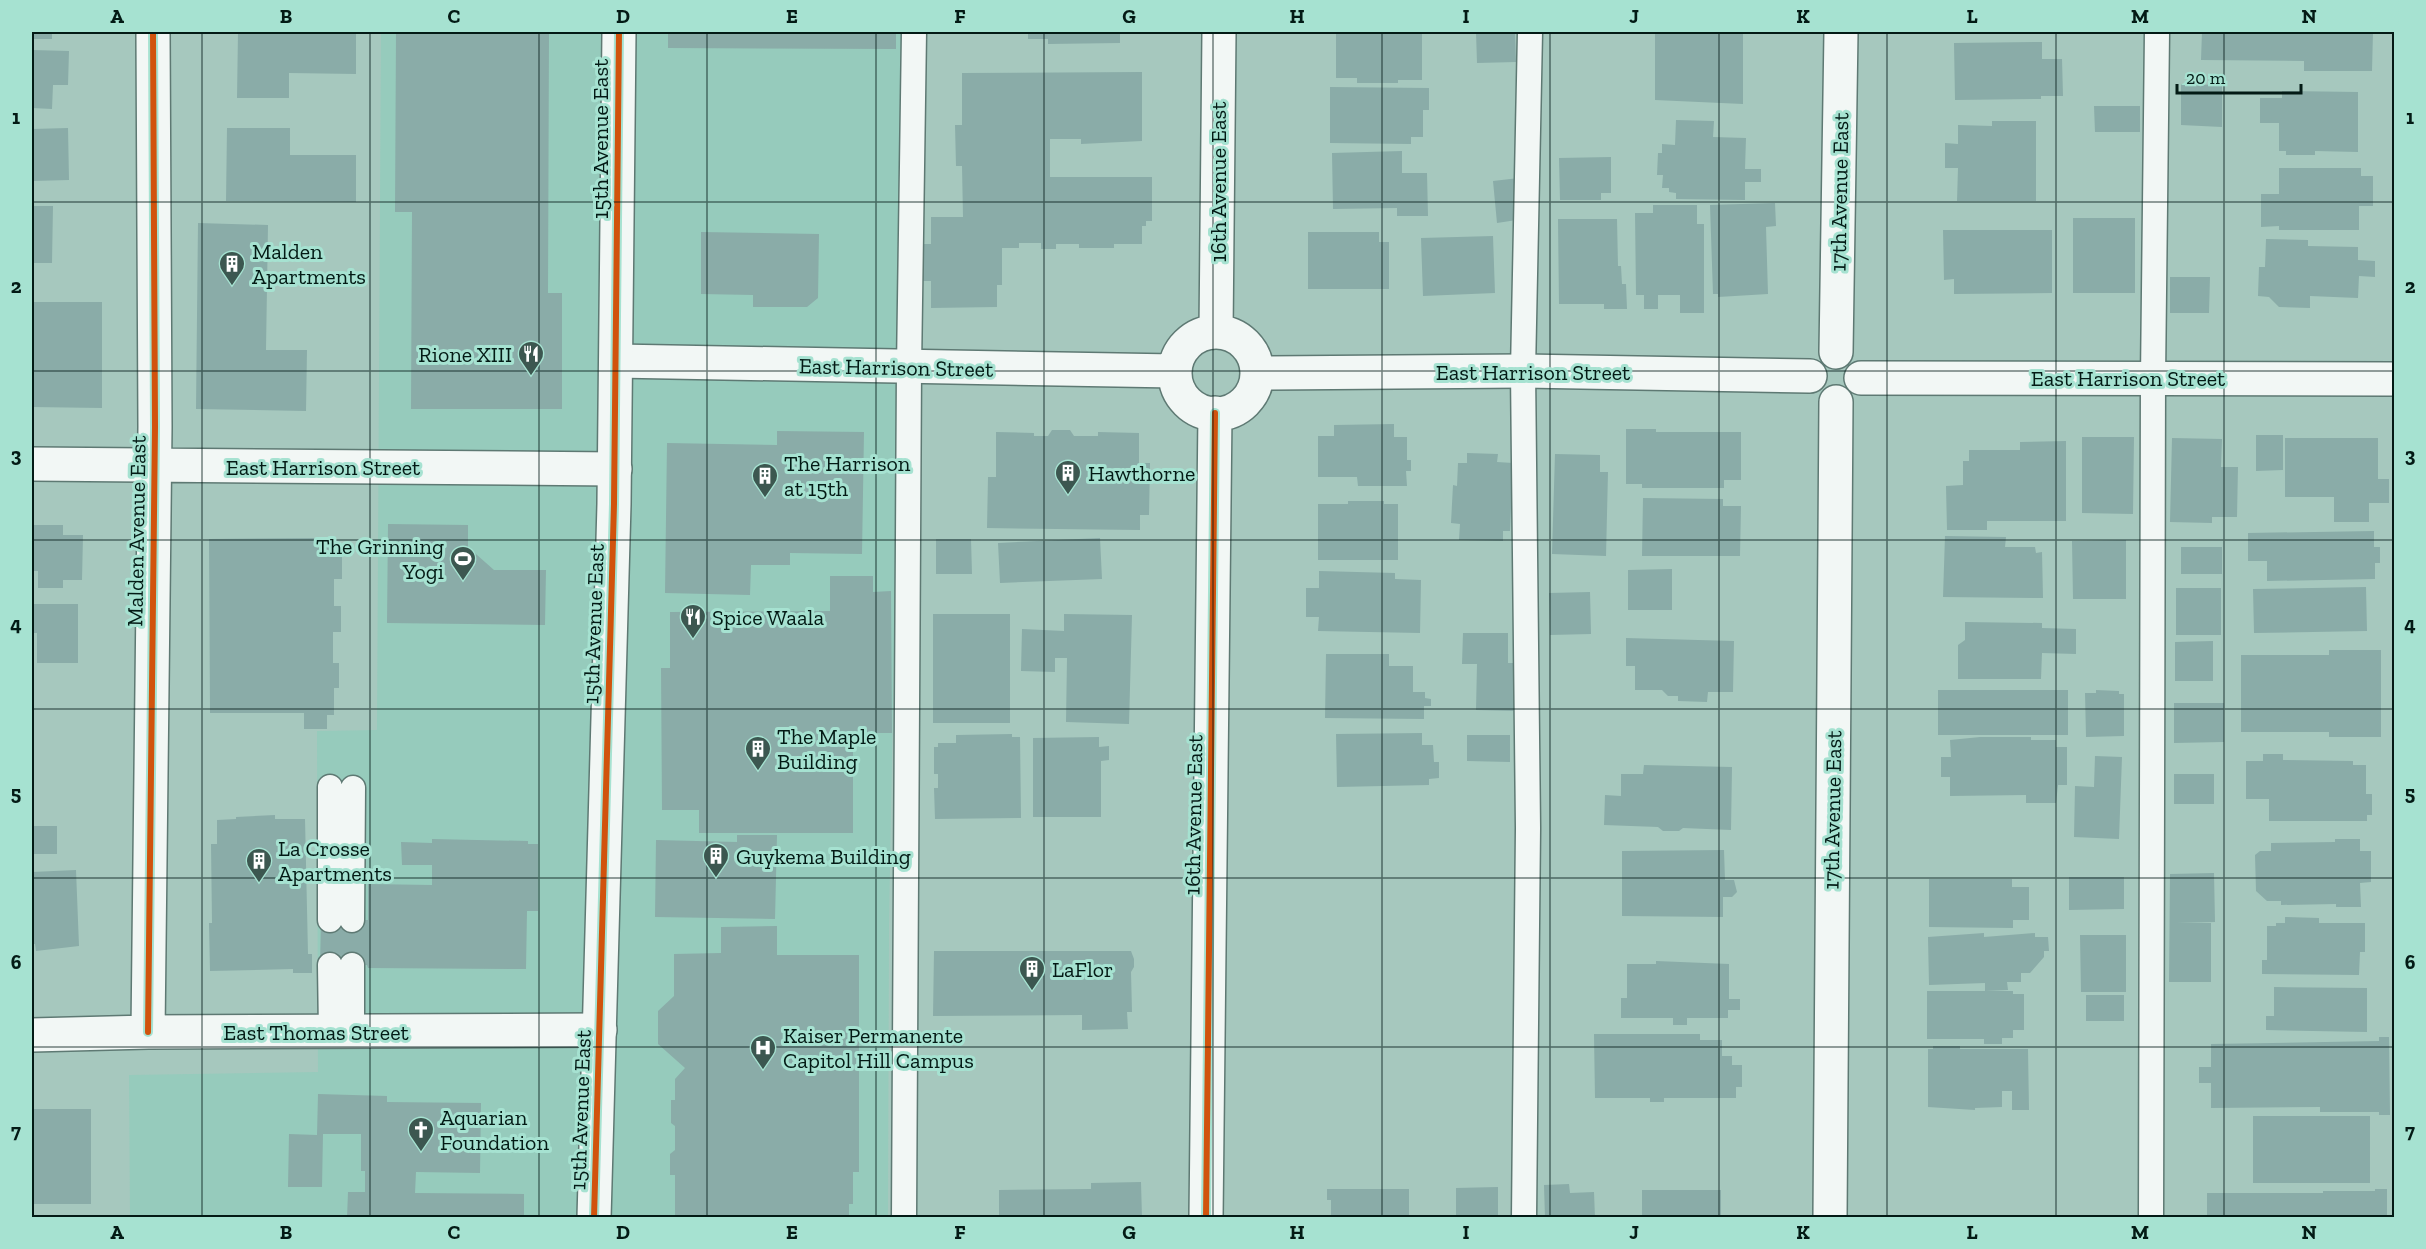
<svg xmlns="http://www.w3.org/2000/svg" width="2426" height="1249" viewBox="0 0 2426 1249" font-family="'Zilla Slab',serif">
<rect width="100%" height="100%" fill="#a6c8be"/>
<!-- built -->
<path fill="#96cbbc" d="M381,32H905L889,923L888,1217H130L129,1075L318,1072L317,731L377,730Z"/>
<!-- building -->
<path fill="#8aaca8" d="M32,32H52V39H32Z
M238,32H356V74L289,73V98H237Z
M396,32H549L548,293H562V409H411L412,212H395Z
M668,32H896V49L668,48Z
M1028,32H1120V43L1048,44V39H1028Z
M1336,32H1422V80H1398V83H1357V78H1336Z
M1476,32H1515L1516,62L1477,63Z
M1655,32L1743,33V104L1655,100Z
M2202,32H2373L2372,71H2304V61L2201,60Z
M2042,42V59H2062L2063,96H2041V99L1955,100L1954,43Z
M32,50L69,51L68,85H53L52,109L32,108Z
M1142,72V141L1081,144V139H1050V177H1152V221H1146V226H1142V244H1114V248H1079V244H1056V249H1041V243H1019V248H1002V285H997V307L931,308V281H922V244H931V217H963L962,166H956L955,125H962V73Z
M2181,84L2222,85V127L2181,125Z
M1330,87L1429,88V110H1423V137H1411V144L1330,143Z
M2282,91L2358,92V152L2315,151V155H2286V151H2279V123H2260V98H2282Z
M2094,106H2140V132H2095Z
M1676,120L1714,121L1713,137L1746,138L1745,169H1761V182H1745V200L1676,199V193L1669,192V188H1662L1663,175H1657L1658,153H1662V144L1675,145Z
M1992,121H2036V201H1957L1958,168H1945V143L1958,144V125L1992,126Z
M68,128L69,180L32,181V129Z
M227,128H290V155H356V202L226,201Z
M1402,151V173H1427L1428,216H1397V208L1333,209L1332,153Z
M1611,157V193H1601V200H1560L1559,158Z
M2279,168H2361V176H2373V206H2359V230H2279V226L2261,227V194H2279Z
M1519,178L1523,219L1497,223L1493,181Z
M1775,203L1776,226L1766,227L1768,294L1718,297V294H1713L1710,205Z
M1653,205H1697V224H1704V313H1680V295H1658V309H1644V295H1636L1635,213H1653Z
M32,206H53L52,263H32Z
M2073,218H2135V293H2073Z
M1558,219H1617L1618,266H1621L1622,284H1626L1627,309H1604V304H1559Z
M198,223L268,225L266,350H307L306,411L196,409Z
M1943,230H2052V293L1954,294V279L1944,280Z
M701,232L819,234L818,298L807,307H753V295L701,294Z
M1308,232H1379V242H1389V289H1308Z
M1493,236L1495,293L1423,296L1421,238Z
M2266,239L2308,240V246L2358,247V260L2375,261V277L2359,276L2358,298L2310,296V308L2279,307L2269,297L2258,296L2259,267H2265Z
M2170,277H2210L2209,313H2170Z
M32,302H102V408L32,407Z
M1394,424V437H1407V460H1411V471H1406L1407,486H1358L1357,477H1318V436H1334V425Z
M1626,429H1656V432H1741V480H1724V488H1642V484H1626Z
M1052,430H1070L1074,436H1098V432L1139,433V463H1150L1149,515H1140V530L987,528L988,477H996V432L1034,433V436H1048Z
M777,431L864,432L862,554L790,553V565H751L750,595L665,593L667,443L777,445Z
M2256,435H2283V470L2256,471Z
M2082,437H2134L2133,514L2082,513Z
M2172,438L2222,439L2221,467H2238L2237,517H2212V523L2170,522Z
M2285,438H2378V479H2389V503H2369V522H2334V497H2285Z
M2066,441V521H1987V530H1947L1946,486L1963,485V461H1969V450H2020V442Z
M1467,453L1498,454L1497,462L1513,463L1510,531H1503V541L1459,540L1460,524L1451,523L1453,485L1457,486L1458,463H1467Z
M1555,454L1600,455V472H1608L1606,556L1552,554Z
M1643,498L1723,499V506H1741L1740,556H1642Z
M1348,501H1384V504H1398V560H1318V504H1348Z
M388,524L468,525V547L494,570H546L545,625L387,623Z
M32,525H63V535H83L82,580H63V588H38V571H32Z
M2374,531V547H2380V563H2375V579L2267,581V561H2248V533Z
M1945,536L2006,537L2005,547H2035L2036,553L2042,552L2043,598L1943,597Z
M316,538V542H334V553H342V579H334V606H341V632H333V663H339V688H334V715H327V729H304V713H210L209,539Z
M1100,538L1102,579L1000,583L998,543Z
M936,539H971L972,574H936Z
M2126,540V599H2073L2072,541Z
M2181,547H2222V574H2181Z
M1672,569V610H1628V570Z
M1319,571L1395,573V579L1421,580L1420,633L1318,631L1319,617H1306V588H1319Z
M830,576H873V592L891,591L892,733H853V833H699V810H662L661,668H670V612L830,611Z
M2366,587L2367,631L2254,633L2253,589Z
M2176,588H2221V635H2176Z
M1590,592L1591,634L1550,635L1549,593Z
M32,604H78V663H37V633H32Z
M933,614H1010V723H933Z
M1064,614L1132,615L1129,724L1066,722L1067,658H1055V672L1021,671L1022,629L1064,631Z
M1965,622L2042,623V628L2076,629V654L2042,653L2041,679H1958V645L1965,640Z
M1463,633H1508V663H1515L1514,711L1476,710L1477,664H1462Z
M1626,638L1734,641L1733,692H1708L1707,702L1678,701V696H1668L1662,690H1635V666H1626Z
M2213,641V681H2175V642Z
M2329,650H2381V737H2329V732H2241V655H2329Z
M1326,654H1389V666H1413V692H1425V698L1431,699V706H1424V719L1325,718Z
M1938,690H2068V735H1938Z
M2096,690L2119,691V694H2124V736L2086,737L2085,693H2096Z
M2174,703H2224V742L2174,743Z
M1422,733V745H1433L1434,762H1439V778L1429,779V785L1337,787L1336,734Z
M1012,734V737H1020L1021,818L935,819L934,788H938V774H934V747H938V743H956V735Z
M1467,735H1510V762L1467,761Z
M1099,737V747L1109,746V760L1101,761V817H1033V738Z
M1980,737H2031V740H2056V747H2067V785H2058L2056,803H2026V795L1950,796V777H1941V757H1951L1950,740Z
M2263,754H2283V760L2353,761V765H2366V794H2372V815H2367V821H2269V799H2246V761H2263Z
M2095,756L2122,757L2119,839L2074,837L2075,786L2094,787Z
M1644,765L1732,767L1731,830L1683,828L1679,831H1663L1658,827L1604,825L1605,795L1621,796V774H1643Z
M2174,774H2214V804H2174Z
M275,815V819H305L308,954H312V973H293V969L210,971L209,923H212L211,844H217V820L236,819V817Z
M32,826H57V854H32Z
M737,835H777L775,919L655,917L656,840L737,842Z
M432,839L528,841V844H538V911H527L526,969L368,968L367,965H320L321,920H368V884L432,885V865H402L401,842L432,843Z
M2335,839H2360V851H2371V882L2360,883L2361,907H2336V904L2281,905V901H2267L2256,891L2255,855L2260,851H2271V843L2335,842Z
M1724,850L1725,880H1734L1737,892L1732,897H1723V917L1622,916V851Z
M76,870L79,946L36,951L35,944H32V872Z
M2214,873L2215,922L2177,923H2211V982H2169L2170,874Z
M2069,877H2124V909L2069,910Z
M1929,879H2012V887H2029V920H2013V928L1929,927Z
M2285,917L2319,918V923H2365V952H2360L2359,975L2262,974V960H2267V926H2276V923H2285Z
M777,926V955H859V1172H853V1204H849V1218H675V1175H670V1154L675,1150V1126L671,1123V1100H675V1079L685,1068L658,1044V1011L674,996V954L721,953V927Z
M1984,933V937L2035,933V937H2048L2049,951H2044V957L2030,973H2021V982H2007L2008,990L1985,991V983L1929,985L1928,937Z
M2080,935H2126V992H2081Z
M934,951H1131L1134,959V967L1131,972L1132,1012H1127L1128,1029L1082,1030V1015L933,1016Z
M1656,961L1729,964V999H1740V1010H1728V1018H1687V1025H1673V1018H1621V998H1627V964H1656Z
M2274,987L2367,988V1032L2266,1030V1016H2274Z
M1927,991H2013V994H2024V1030H2013V1038H2002V1044H1984V1039H1927Z
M2086,995H2124V1021H2086Z
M1594,1034H1700V1040H1722V1056H1732V1065H1742V1087H1736V1098H1664V1102H1650V1098H1595Z
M2379,1037H2389L2390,1115H2379V1112H2320V1107L2211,1108V1083H2199V1067H2211V1044L2379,1041Z
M1933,1046H1960V1049H2028L2029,1110H2012V1091H2002V1107L1975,1108V1110L1928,1107V1049H1933Z
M318,1094L387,1096V1102L481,1103L480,1173L416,1172L415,1193L524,1194V1218H347L348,1192H365V1171H361V1134H323L322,1187H288L289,1134L317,1135Z
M32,1109H91V1204H32Z
M2253,1116H2370V1183H2253Z
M1141,1182L1142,1218H999V1190L1091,1189V1183Z
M1569,1184L1570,1193L1594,1192L1595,1218H1545L1544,1185Z
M1498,1187V1218H1456V1188Z
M1327,1189H1409V1218H1331V1200H1327Z
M2375,1189H2387V1218H2207V1193H2323V1191H2375Z
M1642,1190H1721V1218H1642Z"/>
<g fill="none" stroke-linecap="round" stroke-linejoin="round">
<defs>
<path id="service" d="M330,787V920
M352,920L353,788
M330,965L331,1032
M352,965V1032
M904,1218L909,368L914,32
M1524,1218L1528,828L1523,371L1530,32
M2151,1218L2153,378L2157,32"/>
<path id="minor" d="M1216,332L1219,32
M1175 373a41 41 0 1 1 82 0a41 41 0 1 1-82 0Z
M1836,352L1841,32
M616,361L1175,371
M1257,373L1523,371L1810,376
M1861,378L2394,379
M32,464L615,469
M148,1032L155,427L153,32
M32,1035L148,1032L600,1030
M1206,1218L1215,413
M1830,1218L1836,402"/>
<path id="tertiary" d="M594,1218L614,504L619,32"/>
</defs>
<!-- service casing -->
<use href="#service" stroke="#5e7973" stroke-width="27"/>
<!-- minor casing -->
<use href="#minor" stroke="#5e7973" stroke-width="36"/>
<!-- tertiary casing -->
<use href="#tertiary" stroke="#5e7973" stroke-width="36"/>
<!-- service -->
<use href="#service" stroke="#f2f7f5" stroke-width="24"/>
<!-- minor -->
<use href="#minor" stroke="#f2f7f5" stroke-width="33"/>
<!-- tertiary -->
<use href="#tertiary" stroke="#f2f7f5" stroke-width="33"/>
<defs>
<path id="cycleway" d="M148,1032L155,427L153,32
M594,1218L614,504L619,32
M1206,1218L1215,413"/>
</defs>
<!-- cycleway casing -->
<use href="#cycleway" stroke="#a6e2d1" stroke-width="10"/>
<!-- cycleway -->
<use href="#cycleway" stroke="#d1530d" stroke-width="6"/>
</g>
<!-- grid -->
<path fill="none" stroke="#031a15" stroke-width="1.5" stroke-opacity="0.55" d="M202,32V1218M370,32V1218M539,32V1218M707,32V1218M876,32V1218M1044,32V1218M1213,32V1218M1382,32V1218M1550,32V1218M1719,32V1218M1887,32V1218M2056,32V1218M2224,32V1218M32,202H2394M32,371H2394M32,540H2394M32,709H2394M32,878H2394M32,1047H2394"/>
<!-- icons -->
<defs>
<symbol id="building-pin" viewBox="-11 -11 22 30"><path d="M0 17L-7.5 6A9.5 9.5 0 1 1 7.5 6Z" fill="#3c5750" stroke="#a6e2d1"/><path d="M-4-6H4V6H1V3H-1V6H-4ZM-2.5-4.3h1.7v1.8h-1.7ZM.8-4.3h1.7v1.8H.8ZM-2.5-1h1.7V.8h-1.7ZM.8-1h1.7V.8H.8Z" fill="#fff"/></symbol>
<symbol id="restaurant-pin" viewBox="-11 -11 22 30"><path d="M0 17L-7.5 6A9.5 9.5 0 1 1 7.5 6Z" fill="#3c5750" stroke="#a6e2d1"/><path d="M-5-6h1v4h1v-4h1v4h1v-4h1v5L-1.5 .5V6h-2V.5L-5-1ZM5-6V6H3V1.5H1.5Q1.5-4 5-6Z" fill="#fff"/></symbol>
<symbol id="stadium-pin" viewBox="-11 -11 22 30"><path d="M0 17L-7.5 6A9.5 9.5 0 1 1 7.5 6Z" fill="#3c5750" stroke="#a6e2d1"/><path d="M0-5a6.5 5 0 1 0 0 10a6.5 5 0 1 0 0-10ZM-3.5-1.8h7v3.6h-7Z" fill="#fff"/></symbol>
<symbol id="hospital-pin" viewBox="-11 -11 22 30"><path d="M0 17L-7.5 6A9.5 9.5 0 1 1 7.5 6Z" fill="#3c5750" stroke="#a6e2d1"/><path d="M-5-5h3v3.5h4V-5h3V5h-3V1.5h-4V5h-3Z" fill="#fff"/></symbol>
<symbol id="church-pin" viewBox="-11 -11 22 30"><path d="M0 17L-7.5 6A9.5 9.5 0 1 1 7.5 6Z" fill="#3c5750" stroke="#a6e2d1"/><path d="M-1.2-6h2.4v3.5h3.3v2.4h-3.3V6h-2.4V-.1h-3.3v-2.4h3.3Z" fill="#fff"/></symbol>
</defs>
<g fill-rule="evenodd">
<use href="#building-pin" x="217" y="249" width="30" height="40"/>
<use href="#restaurant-pin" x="516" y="339" width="30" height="40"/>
<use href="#building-pin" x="1053" y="458" width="30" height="40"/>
<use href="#building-pin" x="750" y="461" width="30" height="40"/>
<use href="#stadium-pin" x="448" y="544" width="30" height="40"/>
<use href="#restaurant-pin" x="678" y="602" width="30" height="40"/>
<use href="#building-pin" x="743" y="734" width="30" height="40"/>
<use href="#building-pin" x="701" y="841" width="30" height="40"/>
<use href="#building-pin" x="244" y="846" width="30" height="40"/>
<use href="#building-pin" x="1017" y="954" width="30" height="40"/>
<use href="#hospital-pin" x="748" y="1033" width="30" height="40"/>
<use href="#church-pin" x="406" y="1115" width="30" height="40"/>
</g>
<g text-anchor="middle" stroke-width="6" stroke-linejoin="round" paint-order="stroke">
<!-- street labels -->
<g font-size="22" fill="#031a15" stroke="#a6e2d1">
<text transform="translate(600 139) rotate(-90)" y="8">15th Avenue East</text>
<text transform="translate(1218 182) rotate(-90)" y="8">16th Avenue East</text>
<text transform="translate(1839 192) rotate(-89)" y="8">17th Avenue East</text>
<text transform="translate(896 367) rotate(1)" y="8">East Harrison Street</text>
<text x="1533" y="380">East Harrison Street</text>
<text x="2128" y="386">East Harrison Street</text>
<text x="323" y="475">East Harrison Street</text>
<text transform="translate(136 531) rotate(-89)" y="8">Malden Avenue East</text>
<text transform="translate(593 624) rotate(-88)" y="8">15th Avenue East</text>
<text transform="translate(1832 810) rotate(-89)" y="8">17th Avenue East</text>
<text transform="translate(1193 815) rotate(-89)" y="8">16th Avenue East</text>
<text x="316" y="1040">East Thomas Street</text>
<text transform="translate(580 1110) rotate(-88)" y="8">15th Avenue East</text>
</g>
<!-- poi labels -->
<g font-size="22" fill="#031a15" stroke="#a6e2d1" text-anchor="start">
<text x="252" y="259">Malden<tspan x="252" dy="25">Apartments</tspan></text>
<text x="512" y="362" text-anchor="end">Rione XIII</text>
<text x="784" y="471">The Harrison<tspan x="784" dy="25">at 15th</tspan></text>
<text x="1088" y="481">Hawthorne</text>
<text x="444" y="554" text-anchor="end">The Grinning<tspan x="444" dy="25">Yogi</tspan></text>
<text x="712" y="625">Spice Waala</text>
<text x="777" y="744">The Maple<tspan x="777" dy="25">Building</tspan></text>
<text x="278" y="856">La Crosse<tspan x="278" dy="25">Apartments</tspan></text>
<text x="736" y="864">Guykema Building</text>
<text x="1052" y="977">LaFlor</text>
<text x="783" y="1043">Kaiser Permanente<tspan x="783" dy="25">Capitol Hill Campus</tspan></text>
<text x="440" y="1125">Aquarian<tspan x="440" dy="25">Foundation</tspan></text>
</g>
</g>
<!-- border -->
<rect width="2426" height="1249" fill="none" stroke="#a6e2d1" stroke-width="66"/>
<!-- scale -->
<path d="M2177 84v9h124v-9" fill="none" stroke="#031a15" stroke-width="3"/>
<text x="2186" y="84" font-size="18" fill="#031a15" stroke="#a6e2d1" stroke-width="4.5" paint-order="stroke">20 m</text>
<rect x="33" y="33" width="2360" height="1183" fill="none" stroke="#031a15" stroke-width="2"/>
<g font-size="20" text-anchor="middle" font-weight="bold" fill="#031a15">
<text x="117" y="23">A</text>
<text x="286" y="23">B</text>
<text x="454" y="23">C</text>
<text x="623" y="23">D</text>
<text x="792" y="23">E</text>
<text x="960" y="23">F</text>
<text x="1129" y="23">G</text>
<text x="1297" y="23">H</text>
<text x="1466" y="23">I</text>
<text x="1634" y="23">J</text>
<text x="1803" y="23">K</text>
<text x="1972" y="23">L</text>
<text x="2140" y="23">M</text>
<text x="2309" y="23">N</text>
<text x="16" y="124">1</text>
<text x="2410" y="124">1</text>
<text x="16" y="293">2</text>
<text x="2410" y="293">2</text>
<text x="16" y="462">3</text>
<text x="2410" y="462">3</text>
<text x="16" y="631">4</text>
<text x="2410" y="631">4</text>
<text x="16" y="800">5</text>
<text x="2410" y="800">5</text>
<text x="16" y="969">6</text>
<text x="2410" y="969">6</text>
<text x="16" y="1138">7</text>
<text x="2410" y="1138">7</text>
<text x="117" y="1239">A</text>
<text x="286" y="1239">B</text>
<text x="454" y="1239">C</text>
<text x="623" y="1239">D</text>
<text x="792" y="1239">E</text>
<text x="960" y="1239">F</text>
<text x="1129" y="1239">G</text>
<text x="1297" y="1239">H</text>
<text x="1466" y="1239">I</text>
<text x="1634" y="1239">J</text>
<text x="1803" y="1239">K</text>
<text x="1972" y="1239">L</text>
<text x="2140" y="1239">M</text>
<text x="2309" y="1239">N</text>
</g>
</svg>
